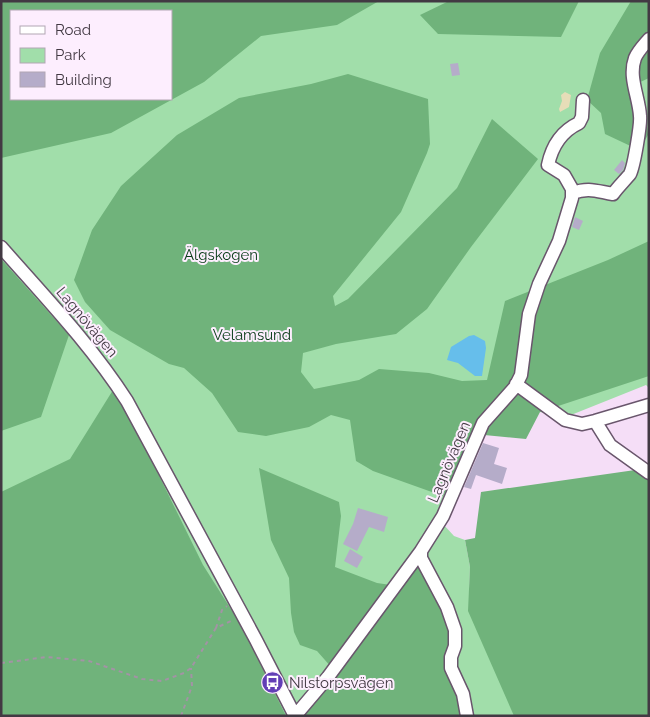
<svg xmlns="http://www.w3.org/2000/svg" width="650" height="717" viewBox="0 0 650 717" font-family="Raleway,sans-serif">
<rect width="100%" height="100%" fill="#f5def7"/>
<!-- green -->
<path fill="#a1deaa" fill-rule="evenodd" d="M1,1H649V388L646,385L566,417L540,412L490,420L443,524L454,536L465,540L470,567L469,594L564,716H1ZM11,11H171V99H11Z"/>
<!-- forest -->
<path fill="#70b37b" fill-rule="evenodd" d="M1,1H379L337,25L261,36L204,82L111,133L1,158ZM171,11V99H11V11Z
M449,1H579L561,37L438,34L420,15Z
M631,1H649V78L636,84L644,101L648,135L639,150L605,134L601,113L587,100L600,53Z
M348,74L428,99L430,144L427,153L401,212L333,296L335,306L348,299L457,188L492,119L538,159L471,247L427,309L396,334L336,344L303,353L301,372L314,389L359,380L379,369L429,373L462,381L487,380L505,301L608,260L649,241V376L540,412L526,439L474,434L443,496L373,471L356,461L350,420L331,415L309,427L266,436L238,432L212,393L184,368L169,364L110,330L85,302L74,280L92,230L121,186L177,135L239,98L311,84Z
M1,259L69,335L41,417L1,431Z
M113,390L140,437L203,565L241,625L286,716H1V492L70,459Z
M259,468L339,502L341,516L335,567L377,583L391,585L421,558L455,630L451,657L467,716H305L304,711L332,668L317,651L300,645L294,632L291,613L289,578L271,540Z
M649,468V716H514L468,611L470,567L465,540L475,538L481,492Z"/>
<!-- sand -->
<path fill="#e7ddb8" d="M565,92L571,95L569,107L560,112L559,109L562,101L561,95Z"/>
<!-- water -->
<path fill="#66beeb" d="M474,335L485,341L486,348L482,376H475L458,363L447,360L451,347L469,336Z"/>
<!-- building -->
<path fill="#b5acc9" d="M458,63L460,75L452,76L450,64Z
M622,160L625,163L623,170L619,174L614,170Z
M575,217L583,221L579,230L572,227Z
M483,443L499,448L494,464L507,468L502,484L476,475L471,489L464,487Z
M358,508L388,517L384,532L369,527L357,551L343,544L353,524Z
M350,549L363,557L357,568L344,561Z"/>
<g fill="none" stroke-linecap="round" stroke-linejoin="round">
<defs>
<path id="minor" d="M572,193C589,187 596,191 613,194C617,188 627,178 630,174C634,166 641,124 640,116C639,97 628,77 635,58C638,51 644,45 649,39
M1,247C45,297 91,345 127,401L256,640L295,716
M516,384L565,420L582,424L595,421L649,405
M595,421L610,445L649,473
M421,551V558L447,607L455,630V646L451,657V668L463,694L467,716
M295,716L328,677L421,551L443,516L483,423L515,387L521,375L529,314L539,284L559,241L572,198V189L564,175L548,165C552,146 562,131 579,123L582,117L583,100"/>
</defs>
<!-- minor casing -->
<use href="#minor" stroke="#69566c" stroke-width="15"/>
<!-- path -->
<path stroke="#a393a5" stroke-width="2" stroke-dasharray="4 4" stroke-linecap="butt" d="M216,628L222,610L227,606
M1,663L47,657L89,661L142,679L162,681L184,673L191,668L216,628L233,620
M181,716L192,686L191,668"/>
<!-- minor -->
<use href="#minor" stroke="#fff" stroke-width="12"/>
</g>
<!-- icons -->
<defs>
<symbol id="bus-disc" viewBox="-11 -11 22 22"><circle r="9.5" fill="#623eb6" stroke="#fdeefe"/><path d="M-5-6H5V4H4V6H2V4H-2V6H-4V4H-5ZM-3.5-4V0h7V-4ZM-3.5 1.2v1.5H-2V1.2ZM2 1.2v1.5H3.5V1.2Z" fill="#fff"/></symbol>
</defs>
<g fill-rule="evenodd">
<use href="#bus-disc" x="260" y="670" width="25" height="25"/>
</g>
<g text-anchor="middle" stroke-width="4" stroke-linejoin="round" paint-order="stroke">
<!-- park labels -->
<g font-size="15" fill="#073a16" stroke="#fdeefe">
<text x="221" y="260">Älgskogen</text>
<text x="252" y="340">Velamsund</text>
</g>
<!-- street labels -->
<g font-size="15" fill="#423943" stroke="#fdeefe">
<text transform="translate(87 322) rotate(50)" y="5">Lagnövägen</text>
<text transform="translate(449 462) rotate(-67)" y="5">Lagnövägen</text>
</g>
<!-- poi labels -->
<g font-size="15" fill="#423943" stroke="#fdeefe" text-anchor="start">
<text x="289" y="688">Nilstorpsvägen</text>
</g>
</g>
<!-- border -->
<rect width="650" height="717" fill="none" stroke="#423943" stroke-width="5"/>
<!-- legend -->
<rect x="10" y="10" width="162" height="90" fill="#fdeefe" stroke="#b2a6b3"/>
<rect x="20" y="26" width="25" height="8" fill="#ffffff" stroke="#b2a6b3"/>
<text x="55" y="35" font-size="15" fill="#423943">Road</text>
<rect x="20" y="48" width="25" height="15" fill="#a1deaa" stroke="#b2a6b3"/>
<text x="55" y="60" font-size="15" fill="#423943">Park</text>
<rect x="20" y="72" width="25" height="15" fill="#b5acc9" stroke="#b2a6b3"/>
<text x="55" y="85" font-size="15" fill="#423943">Building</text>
</svg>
